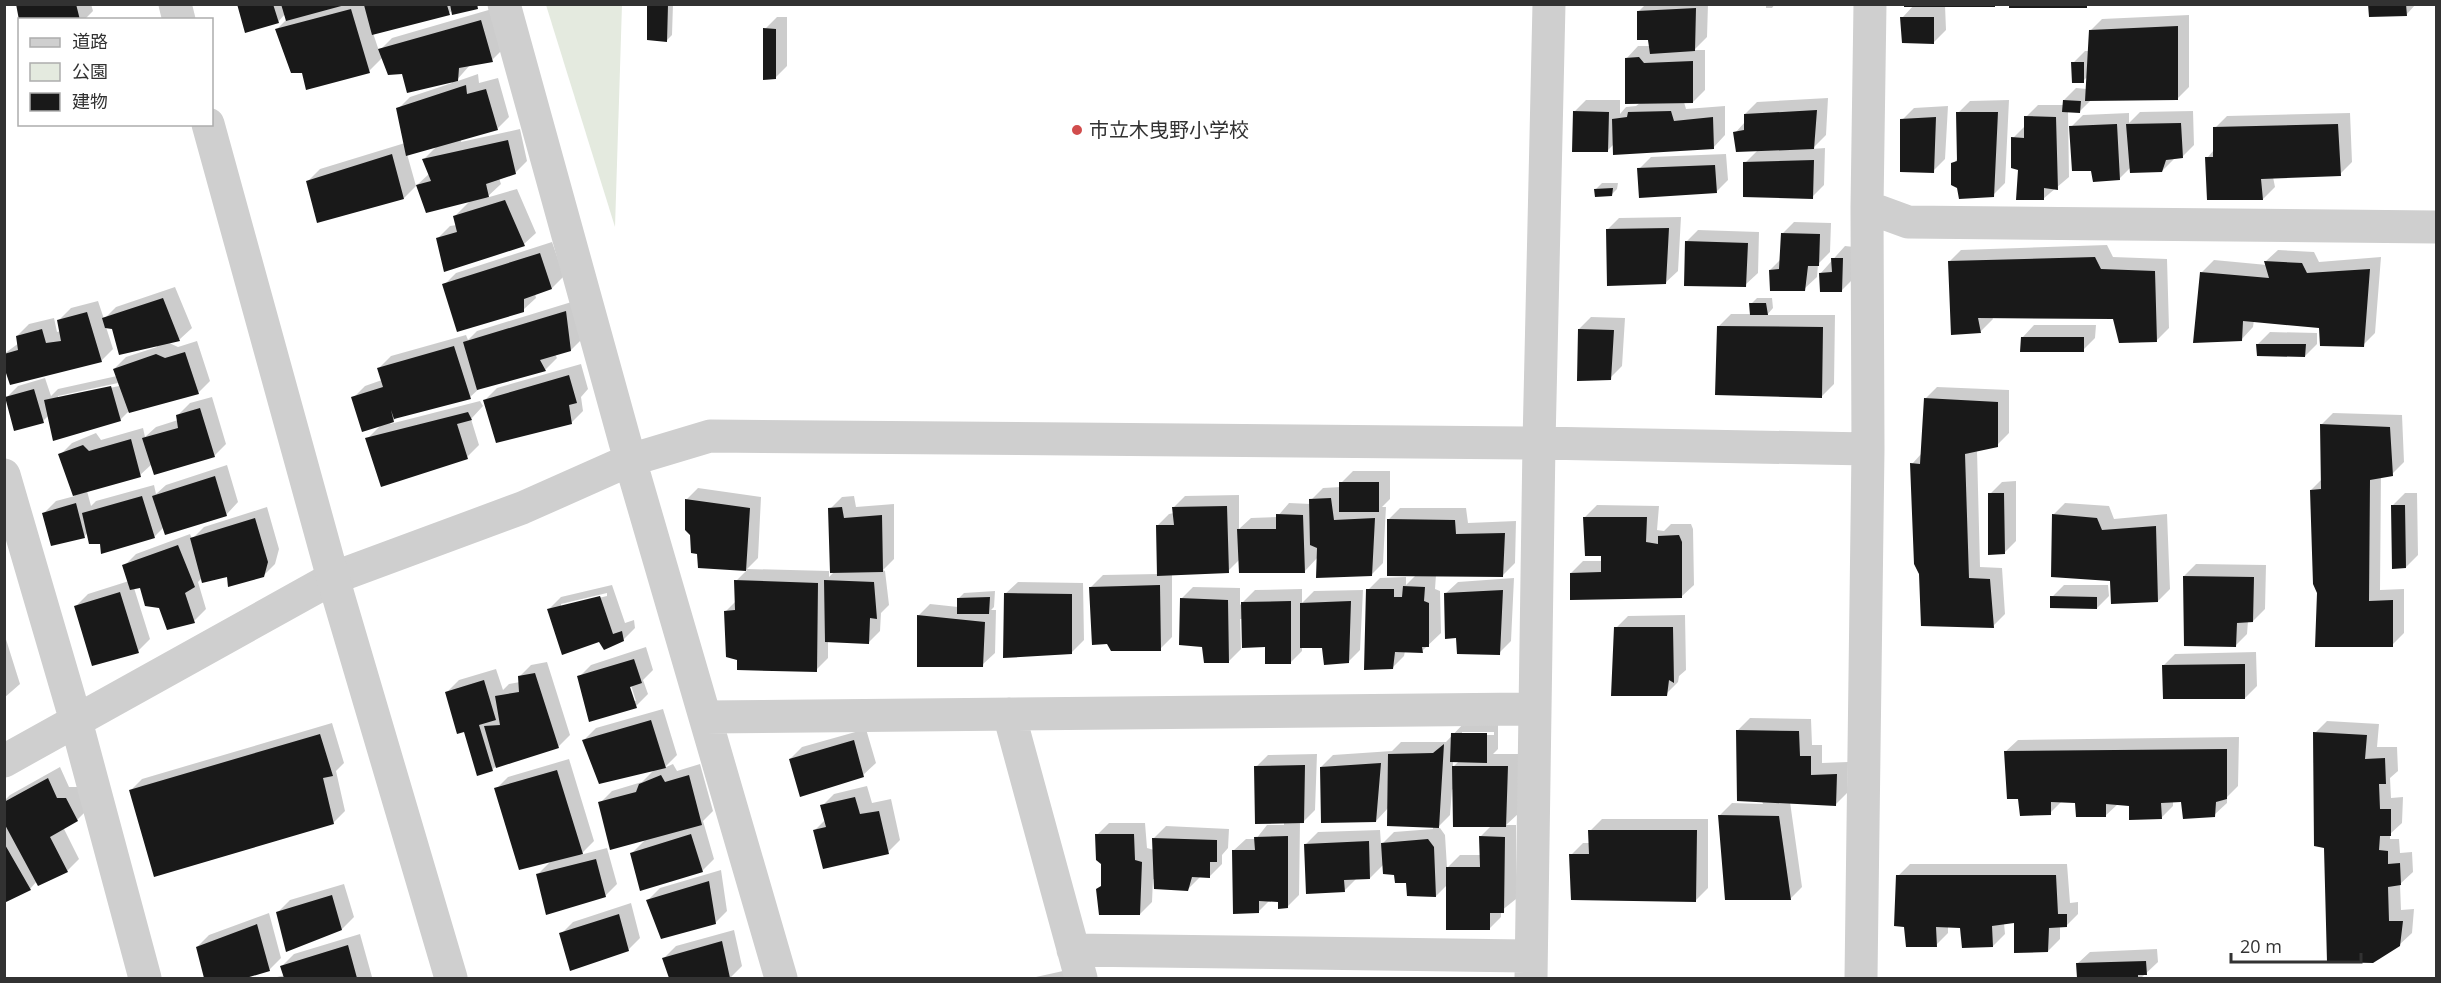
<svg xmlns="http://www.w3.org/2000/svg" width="2441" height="983" viewBox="0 0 2441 983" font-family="'Open Sans','Noto Sans JP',sans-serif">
<rect width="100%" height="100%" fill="#fff"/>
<!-- green -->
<path fill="#e4eadf" d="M546,5H622L615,227Z"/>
<!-- shadow -->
<path fill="#0003" fill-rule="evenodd" d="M17,4H91L93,11L84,20H20Z
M238,4H480L477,7L453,10L449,13L373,33L379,51L392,38L492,9L504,48L492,60L470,65L455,82L478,74L479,83L498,78L509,117L497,129L461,139V142L520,129L527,161L515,173L499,178L501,184L486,198L517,189L536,233L524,244L445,270L438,238L450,226L457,225L455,216L471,200L417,185L430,173L424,159L437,146L407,154L416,186L404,198L308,181L320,169L405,143L398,109L410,97L452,83L451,81L403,72L383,57L369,71L303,72L276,30L287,19L285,14L278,22Z
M648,4H673L672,35L666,41L648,39Z
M1646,4H1708L1707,37L1694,50H1705V90L1693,102H1684L1686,109L1725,106V135L1713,148L1614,144L1607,151L1574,112L1586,100H1620V114L1626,107L1636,106L1640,103L1626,59L1638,46H1650L1638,12Z
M1766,4H1775L1772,8H1766Z
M1906,4H1995L1945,5L1946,30L1934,42L1902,18L1914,5Z
M2370,4H2416L2406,15Z
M2189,15V87L2177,99H2092L2080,111H2068L2069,177L2043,199L2020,169L2013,138L2026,125V117L2038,105H2064V100L2076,88L2087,89L2088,76L2083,81L2073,63L2085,51H2089L2090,31L2102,19Z
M777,17H787V66L775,78L765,29Z
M1828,98L1826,135L1812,149L1825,148L1824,185L1812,197L1745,163L1759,149L1735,133L1745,122V114L1757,102Z
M2009,100L2005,183L1993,195L1953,164L1958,158V113L1970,101Z
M1948,106L1945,159L1933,171L1902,120L1914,108Z
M2193,111L2194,145L2182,157L2174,159L2162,171L2131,167L2119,179L2092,170L2071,127L2083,115L2129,113V123L2140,112Z
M2350,113L2352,162L2340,174L2273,177L2275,187L2263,199L2207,158L2214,150L2215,128L2227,116Z
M1726,154L1728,180L1716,192L1639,169L1651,157Z
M1602,183H1618L1617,189L1611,195L1596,189Z
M1681,217L1678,271L1665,283L1607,230L1619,218Z
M1794,222L1831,223L1830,252L1818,264L1817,277L1804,289L1770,270L1781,259L1782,234Z
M1698,230L1759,232L1758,273L1745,285L1686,242Z
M552,242L564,276L552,288L535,293L536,298L523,310L444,285L456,273Z
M2107,245L2113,257L2167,259L2169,328L2157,340L2114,317H1992L1993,319L1981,331L1953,333L1949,262L1961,250Z
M1845,246L1854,247V278L1842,290L1820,274Z
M2278,250L2314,252L2319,262L2381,257L2375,333L2363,345L2320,327L2254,320L2253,327L2241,340L2202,272L2214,260L2267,265L2266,261Z
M175,287L192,328L180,339L167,342L178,347L197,341L210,381L198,393L128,412L120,420L49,415L43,421L6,398L18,386L45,378L51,396L58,389L117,376L114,369L126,357L157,347L156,345L113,328L106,327L113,349L101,361L4,354L19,343L17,336L29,324L54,318L57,332L61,331L59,320L71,308L98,301L104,319L116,307ZM118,383L119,386L58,399V396Z
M1757,298H1772L1773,308L1767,315H1835L1834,384L1822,396L1719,326L1731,314H1751V304Z
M578,300L583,338L571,350L555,354L557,358L545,370L480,388L470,397L398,416L390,424L480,401L483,406L471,419L479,445L467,457L367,439L381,425L353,398L365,386L382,380L379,368L391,356L466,335L468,340L477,331Z
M1591,317L1625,318L1622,366L1610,378L1579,329Z
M2034,325H2096L2095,338L2083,350L2022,338Z
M2270,332L2317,333V344L2305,356L2258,344Z
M581,364L588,389L581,397L583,411L571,423L485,400L497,388Z
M1937,387L2009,390V433L1997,445L1977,450L1980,567L2002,568L2005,614L1993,626L1921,573L1912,464L1922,453L1925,399Z
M212,397L226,444L214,456L152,464L140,475L87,491L91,506L96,501L154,485L156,494L166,485L227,465L238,502L226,515L164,527L154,537L101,543L88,532L84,537L44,513L56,501L75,496L60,455L72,443L96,433L101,440L143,428L145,437L156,427L178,420V415L190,403Z
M2333,413L2402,415L2404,462L2392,474L2381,476L2380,590L2404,589V633L2392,645L2319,593L2311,490L2322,479L2321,425Z
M1353,471H1390V499L1382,507H1386L1383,563L1371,575L1318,557L1304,572L1240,559L1228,571L1172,574V637L1160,649L1091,587L1103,575L1158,574L1157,526L1169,514L1174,513L1173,508L1185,496L1239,495V529L1251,518L1277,517L1289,503L1311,504V500L1323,488L1341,487V483Z
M2016,481V541L2004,553L1990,494L2002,482Z
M698,488L761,497L758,558L747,569L829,571V577L835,571L830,509L842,497L854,496L856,507L894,504V559L883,570L885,571L889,605L881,613L880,631L868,643L828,641V658L816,670L739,658L726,611L736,601V581L747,570L699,567L698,553L686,500Z
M2405,493H2417L2418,555L2406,567L2393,505Z
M2065,503L2109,506L2114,519L2167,514L2170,589L2158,601L2112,580L2053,515Z
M1597,505L1659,506L1657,530L1664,531L1671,524H1691L1693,529L1694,585L1681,597L1571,573L1583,561H1602V554L1585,517Z
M267,507L279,549L275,564L263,576L202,578L198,582L206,609L194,621L160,607L141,587L134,588L150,639L138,651L76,606L88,594L129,581L124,566L136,554L190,534L192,539L204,527Z
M1400,508H1466L1468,523L1516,521L1515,563L1503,575H1436L1435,589L1440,591L1441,633L1422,651H1405L1404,656L1392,668L1368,590L1380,578L1406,577V585L1416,575L1388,520Z
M2196,564L2266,565L2265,609L2253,621H2248L2247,634L2235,646L2184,576Z
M1514,578L1511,641L1499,653L1458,637L1445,594L1458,582Z
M1018,582L1083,583L1084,640L1072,652L1005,594Z
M612,585L625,623L634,620L635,628L623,640H599L549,609L561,597ZM607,593V596L561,607V604Z
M2064,585H2108L2109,596L2097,608L2052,597Z
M1193,587L1240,588V605L1255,590L1302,589V603L1314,591L1363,590L1360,650L1348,662L1324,646H1302V651L1290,663L1266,645L1243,619H1240L1241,649L1229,661L1204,646L1181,599Z
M995,591L994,607L991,610H996L995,653L982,665L918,616L930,604L958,607V599L964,593Z
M1685,615L1686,670L1679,676L1678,682L1666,694L1616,628L1628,616Z
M4,633L20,684L4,698Z
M646,647L653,670L643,680L648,694L636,706L579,677L591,665ZM629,679L636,701H633L626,680Z
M2256,652L2257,686L2245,698L2163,666L2175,654Z
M547,662L570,735L558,747L497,765L492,770L465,731L447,692L459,680L496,669L503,690L509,684L520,682L519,677L531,665Z
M663,709L677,755L664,768L673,764L677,771L700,764L713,811L703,821L714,859L702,871L632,853L647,838L600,803L612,791L642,782L655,769L584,740L596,728Z
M1750,718L1811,719L1812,745H1822V763L1848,762L1847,793L1835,805L1790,802L1802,887L1790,899L1720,815L1732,803L1763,804L1738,730Z
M2327,721L2379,724L2377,747H2397L2398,771L2390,778L2391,798L2403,797L2402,823L2390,834V839H2399L2400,853L2412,852L2413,872L2400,884L2401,910L2414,909L2412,933L2399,945L2326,847L2315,733Z
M1465,722H1498V749L1493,754H1519L1518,814L1506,825H1516V899L1501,911V917L1489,929L1448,884L1436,896L1408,882L1384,864L1370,878H1357L1344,891L1306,844L1318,832L1380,830L1381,845L1394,832L1433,829V826L1389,807L1376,821L1321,767L1333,755L1392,751L1401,742H1446ZM1462,732H1494V735H1462ZM1453,761H1459L1453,767ZM1452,789L1491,826L1480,837L1481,855H1460L1447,868L1445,835L1440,828H1437L1450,815Z
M332,723L344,763L336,771L345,811L333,823L130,791L142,779Z
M866,729L876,763L863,775L790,759L802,747Z
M2239,737L2238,786L2227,797V803L2214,815L2182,801H2173V806L2161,818L2130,805L2118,804L2105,816L2077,802L2062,801L2050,813L2020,797L2005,752L2018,740Z
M1317,754L1315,810L1303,822H1300L1299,895L1287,907L1279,901L1270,900L1258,912L1233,851L1246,839H1256L1267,825H1284V822L1256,767L1268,755Z
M569,759L594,841L580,855L607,848L617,884L605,896L538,874L552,860L496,789L508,777Z
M60,767L69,787H78L89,808L77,820L63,827L79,859L67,871L39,884L37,881L30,889L4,901V801L10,795Z
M867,786L872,803L891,799L900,840L888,852L815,830L826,819L822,806L834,794Z
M1602,819H1708V888L1696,900L1571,855L1583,843H1590V831Z
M1109,823H1145L1147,848L1154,850V838L1166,826L1229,829L1228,848L1222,855V864L1210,876L1200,877L1188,889L1153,879L1152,902L1140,914L1103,885L1102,863L1097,835Z
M1910,864H2067L2070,903L2078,902V914L2066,926H2060V939L2048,951L2015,921L2004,923L2005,934L1993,946L1962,926H1948V933L1936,945L1898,876Z
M721,870L727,911L715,923L648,900L660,888Z
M344,884L354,917L342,929L278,912L290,900Z
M631,903L640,938L628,950L561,934L573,922Z
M269,913L281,958L269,970L241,978H206L197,947L209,935Z
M734,930L742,966L730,978H671L664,958L676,946Z
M360,934L372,977L370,978H273L285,975L282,966L294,954Z
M2157,949L2158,962L2141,978H2097L2077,964L2090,952Z
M1063,971L1065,978H1034L1036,977Z"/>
<!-- building -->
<path fill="#191919" d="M16,4H76L80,20H19Z
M237,4H273L279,23L245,33Z
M281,4H345V5L286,21Z
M450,4H477L478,9L452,15Z
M1904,4H1995V7H1904Z
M2009,4H2087V8H2009Z
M2368,4H2406L2407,16L2369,17Z
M364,5H447L450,15L372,35Z
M647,5H668L667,42L647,40Z
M1696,8L1695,51L1650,54L1648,40H1637V11Z
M351,9L370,73L306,90L302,73H291L275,29Z
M1900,17H1934V44L1902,43Z
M481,20L493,62L459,68L458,81L407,93L402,74L388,75L378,49Z
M2178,26V100L2085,101L2089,30Z
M763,28L776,29V79L763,80Z
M1639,57L1644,63L1693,61V103L1625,104V58Z
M2071,62H2084V83H2072Z
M466,85L467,94L486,89L498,130L406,156L396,108Z
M2063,100L2081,101L2080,113L2062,112Z
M1817,110L1814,149L1736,152L1733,132L1744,130V114Z
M1573,111L1609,112L1608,152H1572Z
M1671,111L1674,121L1713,117L1714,149L1613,155L1612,119L1627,117L1628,112Z
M1956,112H1998L1994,197L1959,199L1957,188L1951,185V163L1957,161Z
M2024,116L2056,117L2058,190L2044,188V200H2016L2018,170L2011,168V137L2024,138Z
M1936,117L1934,173L1900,172V119Z
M2181,123L2183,158L2166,160L2162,172L2130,173L2126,124Z
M2117,124L2120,180L2093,182L2091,171H2072L2069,126Z
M2338,124L2341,176L2261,179L2263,200H2207L2205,157H2213V127Z
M508,140L516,174L486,184L489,197L426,213L416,185L431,181L422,159Z
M392,154L404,199L317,223L306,181Z
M1814,160L1813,199L1743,197V162Z
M1715,165L1717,193L1639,198L1637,168Z
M1613,188L1612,196L1595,197L1594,189Z
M505,200L525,246L444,272L436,238L457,232L453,216Z
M1669,228L1666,284L1607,286L1606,229Z
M1781,233L1820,234L1819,266H1808L1805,291H1770L1769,270L1779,269Z
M1685,241L1748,243L1746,287L1684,286Z
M540,253L552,289L524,299V312L457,332L442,284Z
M2095,257L2101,269L2155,271L2157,342L2119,343L2113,319L1978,318L1981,333L1951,335L1948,261Z
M1831,258H1843L1842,292H1820L1819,273L1832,272Z
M2264,261L2302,263L2307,273L2370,269L2364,347L2320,346L2319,328L2243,321L2242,341L2193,343L2200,272L2269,278Z
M163,298L180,341L119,355L112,329L105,328L102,318Z
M1749,303H1766L1768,315H1750Z
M566,311L571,351L540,360L546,371L477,390L463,342Z
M87,312L102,362L10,385L4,367V354L18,350L16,336L42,329L46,343L61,341L57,320Z
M1717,326L1823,327L1822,398L1715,395Z
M1578,329L1614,330L1611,380L1577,381Z
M2021,337H2084V352H2020Z
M2256,344H2306L2305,357L2257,356Z
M454,346L471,399L394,419L391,410L394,422L362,432L351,397L383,387L377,368Z
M185,352L199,394L129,413L113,369L156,354L165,358Z
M569,375L577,403L569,405L572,424L496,443L483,400Z
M111,386L121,421L53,441L44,400Z
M34,389L44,423L14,431L5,397Z
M1924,398L1998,402V447L1965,454L1969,578L1990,579L1994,628L1921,626L1919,574L1914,564L1910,463L1920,464Z
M200,408L215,457L154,475L142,438L178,428L176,415Z
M468,412L472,420L457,424L468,459L381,487L365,438Z
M2320,424L2390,427L2393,476L2370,480L2369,601L2393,600V647H2315L2317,593L2313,584L2310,490L2321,489Z
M131,439L141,477L73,496L58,454L83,445L89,451Z
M215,476L227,516L165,535L152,496Z
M1339,482H1379V512H1339Z
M1988,493H2004L2005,554L1988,555Z
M142,496L155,538L101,554L100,544H89L82,513Z
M1331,498L1334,520L1375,518L1372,576L1316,578L1317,548L1310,545L1309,499Z
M685,499L750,508L746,571L698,568L697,554L691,553L690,535L685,530Z
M76,503L85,538L51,546L42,513Z
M2391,505H2405L2406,568L2392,569Z
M1227,506L1229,573L1157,576L1156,525H1174L1172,507Z
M842,507L844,518L882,515L883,572L830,573L828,508Z
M1276,514L1303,515L1305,573H1239L1237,529H1276Z
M2052,514L2097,518L2102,530L2156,526L2158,602L2111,604L2110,581L2051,577Z
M1583,517H1647L1646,542L1658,544V536L1679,535L1682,542V598L1570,600V573L1601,572V556H1585Z
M255,518L268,562L264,577L228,587L227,577L202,583L190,538Z
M1387,519L1455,520L1456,534L1505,533L1503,577L1387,576Z
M178,545L195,587L185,593L195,623L167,630L159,608L145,606L140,588L130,590L122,565Z
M2183,576L2254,577L2253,622L2237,623L2236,647L2184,646Z
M734,580L818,583L817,672L737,670V660L726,657L724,611L735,610Z
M824,580L874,582L877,619L870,618L869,644L825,642Z
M1160,585L1161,651H1111L1107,644L1092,645L1089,587Z
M1403,586L1425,587L1424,601L1429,603V647H1422L1423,653L1395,652L1393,669L1364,670L1366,589H1394V597H1402Z
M1503,590L1500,655L1457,654L1456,638L1445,639L1444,593Z
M120,592L139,653L92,666L74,606Z
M1004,593L1072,594V654L1003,658Z
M600,596L613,634L622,631L624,641L604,650L599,642L562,655L547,609Z
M2050,596L2097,597V609L2050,608Z
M990,597L989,614H957V598Z
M1180,598L1228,600L1229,663H1204L1202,647L1179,645Z
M1291,601V664H1265V647L1242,648L1241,602Z
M1351,601L1349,663L1324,665L1322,648H1300V603Z
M917,615L985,622L983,667H917Z
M1614,627H1673L1674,683L1669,680L1667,696H1611Z
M634,659L642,683L630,687L637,708L589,722L577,676Z
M2245,664V699H2163L2162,665Z
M535,673L559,748L496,768L484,726L500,725L495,696L519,692L518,676Z
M484,680L496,720L479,725L493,771L477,776L464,732L457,734L445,692Z
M651,720L666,768L599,784L582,740Z
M1736,730L1799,731L1800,756H1811V775L1837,774L1836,806L1737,801Z
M2313,732L2367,735L2365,759L2385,758L2386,784H2379L2380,809H2391V836H2380L2379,850L2388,851V864L2400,863L2401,885L2388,887L2389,921H2403L2400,946L2373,963L2327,962L2324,848L2314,846Z
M1451,733H1487V763L1450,762Z
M320,734L333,776L323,778L334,824L154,877L129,790Z
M854,740L864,777L800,797L789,759Z
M1444,744L1439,828L1387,826L1388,754L1433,753Z
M2227,749V799L2216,802L2215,817L2183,819L2181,802L2161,803L2162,819L2129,820V806L2106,804V817H2076L2075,803L2051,802V815L2020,816L2018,799H2007L2004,751Z
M1381,763L1376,822L1321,823L1320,767Z
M1305,765L1304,823L1255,824L1254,766Z
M1452,766H1508L1506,827H1453Z
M557,770L583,854L519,870L494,788Z
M661,775L665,782L689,775L702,825L610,850L598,802L636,792L639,784Z
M48,778L57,798H66L78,821L50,837L68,872L38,886L4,823V802Z
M855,797L860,814L879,811L889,854L823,869L813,830L826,827L820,805Z
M1718,815L1779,816L1791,900H1725Z
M1588,830H1697L1696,902L1571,900L1569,854H1589Z
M691,834L703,872L640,891L630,853Z
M1095,834H1134L1135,860L1142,862L1140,915H1099L1096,889L1101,886V864L1096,860Z
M1288,836V908L1278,909V902L1259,901V913L1233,914L1232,850H1255L1254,837Z
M1479,836L1505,837L1504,913H1490V930H1446V867H1480Z
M1152,838L1217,840V862H1210V878L1192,877L1188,891L1154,889Z
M1428,839L1434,847L1436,897L1407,896L1406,883H1395L1394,875L1383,874L1381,843Z
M1369,841L1370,879L1344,880L1345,892L1306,894L1304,844Z
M4,843L31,890L4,903Z
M596,859L606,897L546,915L536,874Z
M1896,875H2056L2058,914H2067V927L2049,928L2048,952L2014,953V923L1992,926L1993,947L1962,948L1960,928L1936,927L1937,947H1906L1904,927L1894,926Z
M709,881L716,924L661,939L646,900Z
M332,895L342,930L286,952L276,912Z
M619,914L629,951L570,971L559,933Z
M257,924L270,971L246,978H204L196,947Z
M722,941L730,978H669L662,958Z
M348,945L357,978H284L280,966Z
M2146,961L2147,975H2138V978H2077L2076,963Z"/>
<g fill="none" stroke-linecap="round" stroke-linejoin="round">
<!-- minor -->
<path stroke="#cfcfcf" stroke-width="33" d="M504,4L630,460L781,978
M1867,207L1908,222L2436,227
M4,475L76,721L145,978
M1009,714L1081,978
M705,717L1535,709
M4,761L333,578L522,508L630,460L710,436L1539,443L1868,449L1867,207L1870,4
M1073,950L1531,956
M1531,978L1539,443L1549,4
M1861,978L1868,449"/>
<!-- tertiary -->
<path stroke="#cfcfcf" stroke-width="33" d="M175,4L179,20
M208,124L333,578L451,978"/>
</g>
<!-- markers -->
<circle fill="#d14c4c" stroke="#fff" stroke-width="2" cx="1077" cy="130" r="6"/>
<g text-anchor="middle" stroke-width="6" stroke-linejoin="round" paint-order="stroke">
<!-- poi labels -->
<g font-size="20" fill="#323232" stroke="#fff" text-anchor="start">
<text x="1089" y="137">市立木曳野小学校</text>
</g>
</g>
<!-- border -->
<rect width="2441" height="983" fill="none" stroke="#323232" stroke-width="12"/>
<!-- legend -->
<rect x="18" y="18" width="195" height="108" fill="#ffffff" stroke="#adadad" stroke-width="1.5"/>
<rect x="30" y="38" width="30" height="9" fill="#cfcfcf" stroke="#adadad" stroke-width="1.5"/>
<text x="72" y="48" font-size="18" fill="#323232">道路</text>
<rect x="30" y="63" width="30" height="18" fill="#e4eadf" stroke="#adadad" stroke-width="1.5"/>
<text x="72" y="78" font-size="18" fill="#323232">公園</text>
<rect x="30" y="93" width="30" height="18" fill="#191919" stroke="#adadad" stroke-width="1.5"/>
<text x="72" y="108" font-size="18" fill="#323232">建物</text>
<!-- scale -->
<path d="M2231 953v9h130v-9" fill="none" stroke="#323232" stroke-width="3"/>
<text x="2240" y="953" font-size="18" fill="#323232" stroke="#ffffff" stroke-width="4.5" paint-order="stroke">20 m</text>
</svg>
